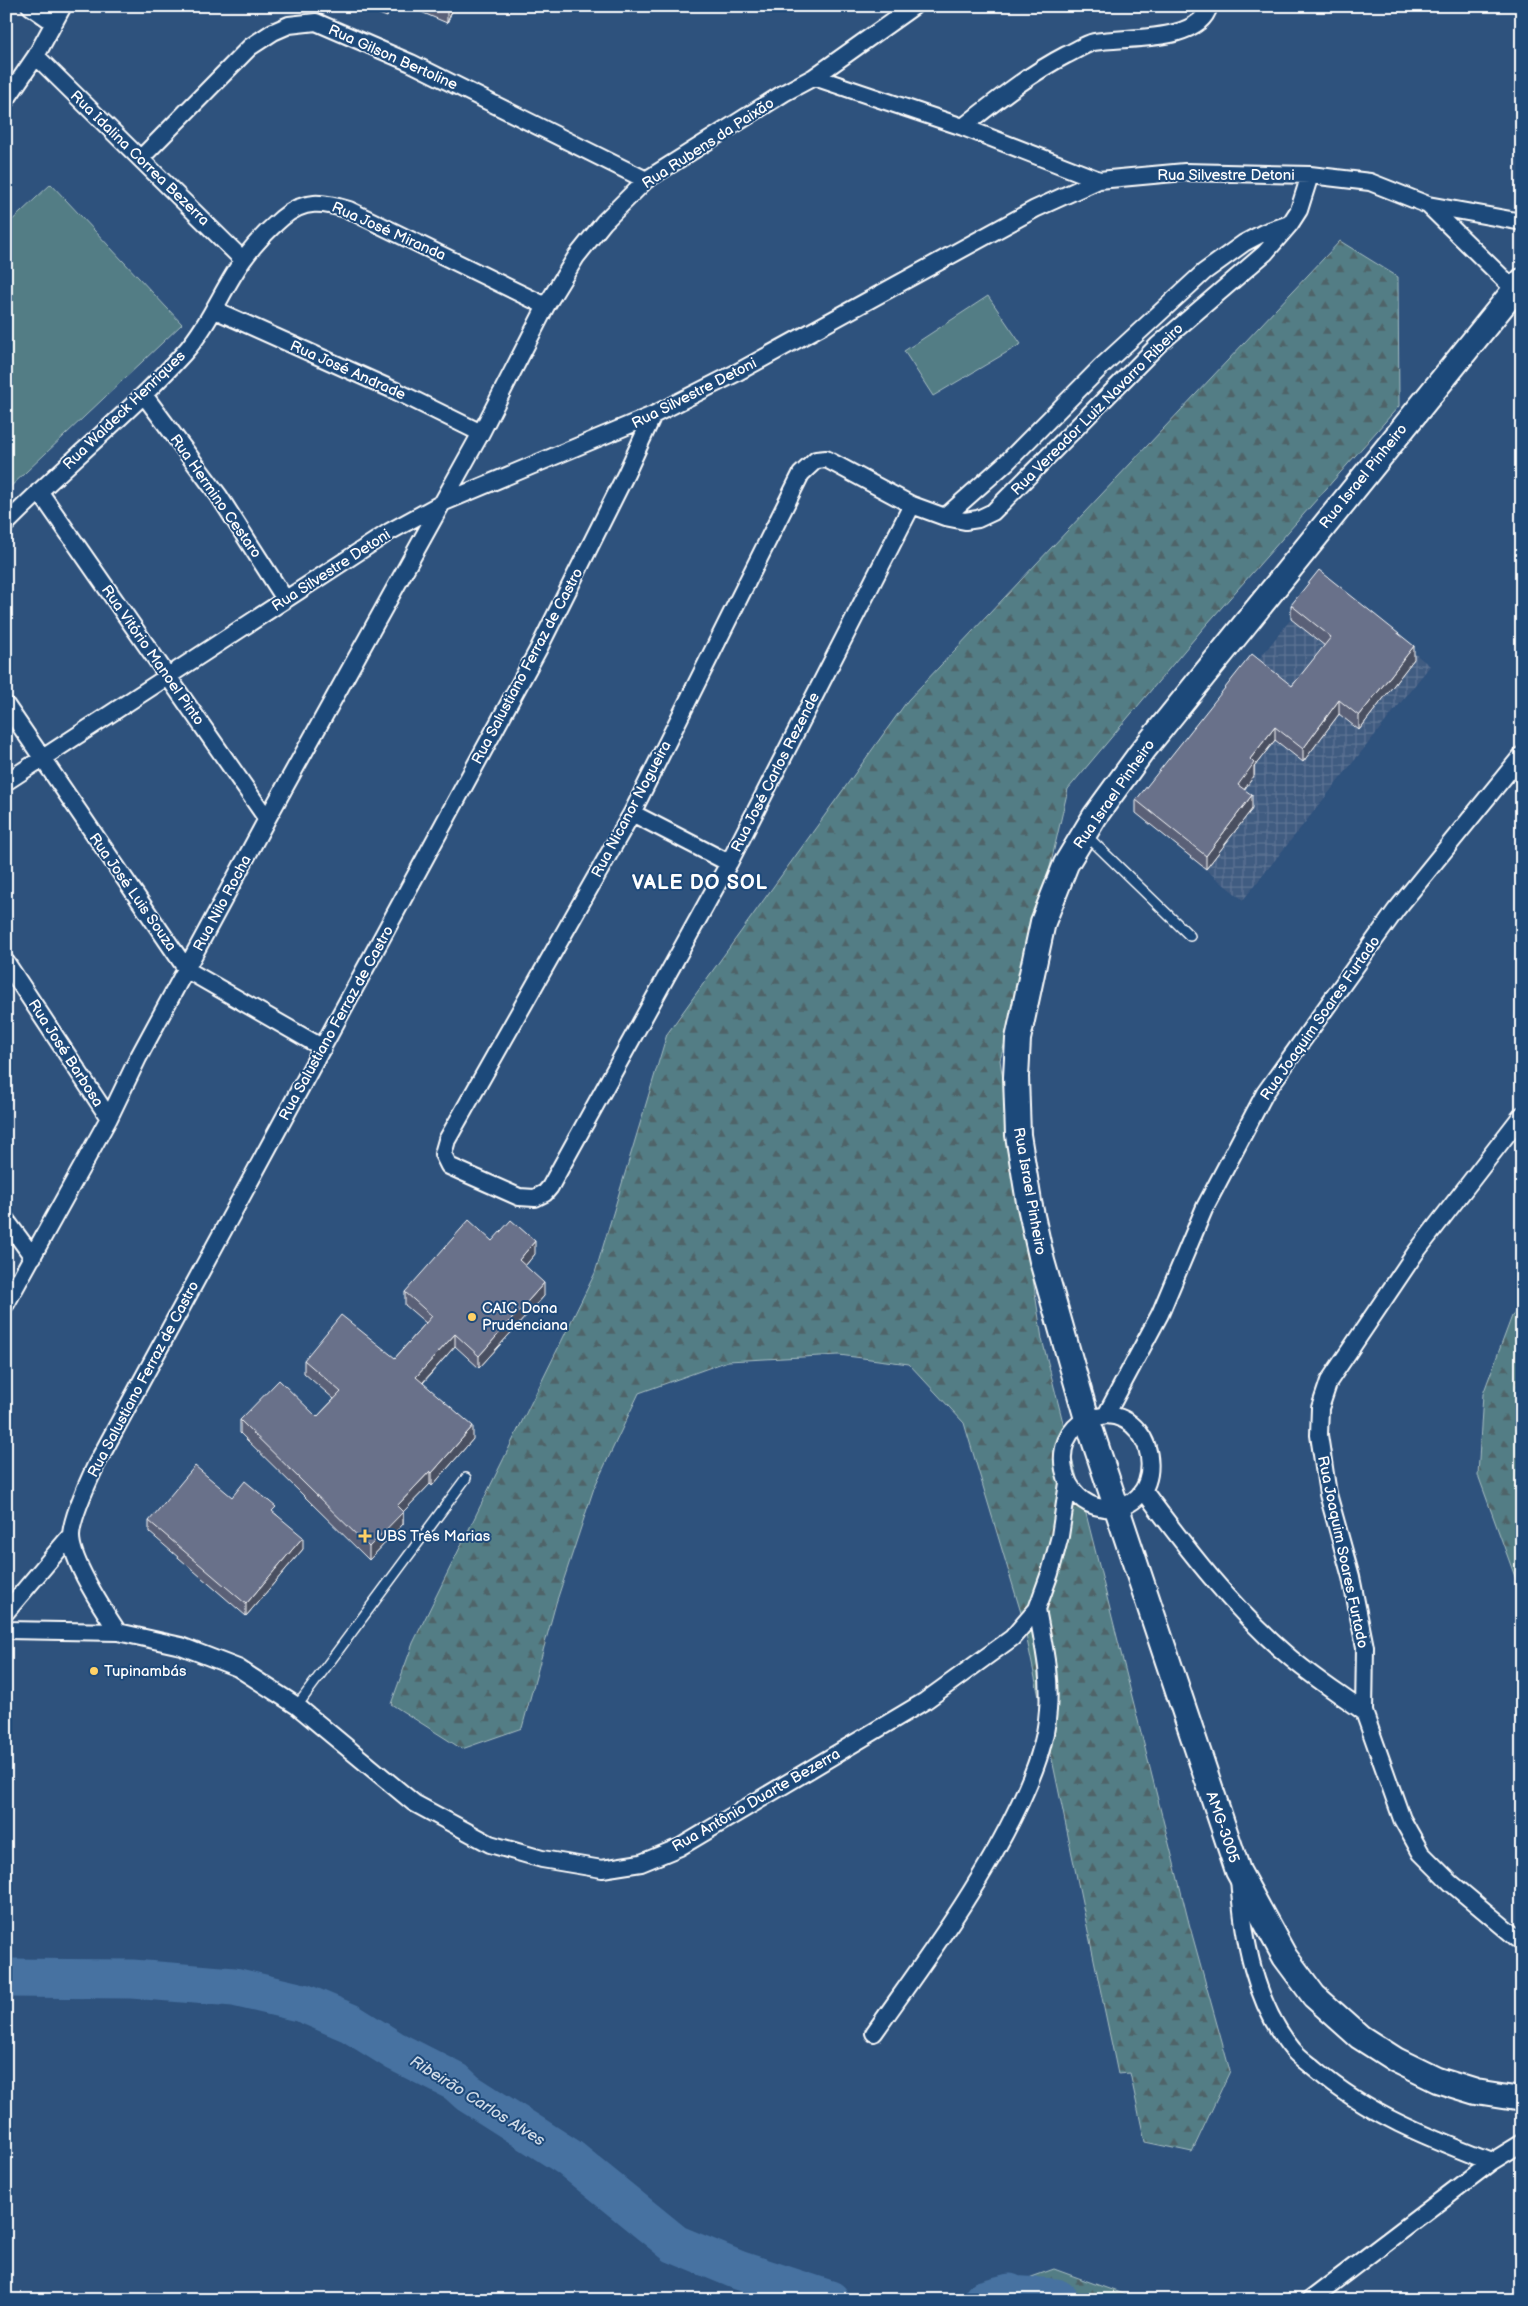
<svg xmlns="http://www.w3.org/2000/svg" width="1528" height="2306" viewBox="0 0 1528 2306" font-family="'Balsamiq Sans',sans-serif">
<defs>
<pattern id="industrial-grid" width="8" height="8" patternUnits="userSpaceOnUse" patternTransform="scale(1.25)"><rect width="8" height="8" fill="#405b81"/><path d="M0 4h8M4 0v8" fill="none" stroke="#5d7494"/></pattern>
<pattern id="forest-firs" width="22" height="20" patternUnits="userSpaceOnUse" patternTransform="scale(1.25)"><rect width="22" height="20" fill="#527d85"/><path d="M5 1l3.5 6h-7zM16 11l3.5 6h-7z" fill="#4f6468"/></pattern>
</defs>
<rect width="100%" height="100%" fill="#2e527d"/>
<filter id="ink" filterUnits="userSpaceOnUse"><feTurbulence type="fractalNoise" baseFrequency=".02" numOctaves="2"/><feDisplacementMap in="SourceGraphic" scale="10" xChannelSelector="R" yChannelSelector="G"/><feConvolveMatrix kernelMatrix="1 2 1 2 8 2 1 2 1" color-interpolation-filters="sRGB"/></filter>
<g filter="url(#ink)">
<!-- industrial -->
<path fill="url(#industrial-grid)" d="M1323,579L1430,666L1243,900L1136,813Z"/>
<!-- forest -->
<path fill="url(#forest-firs)" stroke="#a8bec2" d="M1340,241L1398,277L1399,406L1200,632L1068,789L1031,949L1000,1060L1042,1339L1190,1927L1230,2071L1192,2152L1145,2142L1130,2073L1118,2074L1022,1616L964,1423L909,1364L839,1355L728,1361L639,1393L594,1488L556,1603L522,1728L462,1749L391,1704L413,1643L595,1273L667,1034L908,700Z
M1522,1305V1596L1478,1475L1483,1394L1512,1316Z
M1054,2269L1131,2297L1132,2300H967Z"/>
<!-- pitch -->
<path fill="#527d85" stroke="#a8bec2" d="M51,184L182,324L6,491V226Z
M988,296L1021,344L933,396L904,351Z"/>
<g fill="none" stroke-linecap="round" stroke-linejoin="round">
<!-- river -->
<path stroke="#4772a1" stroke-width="39" d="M6,1978L132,1979L234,1987L303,2003L350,2023L395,2051L456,2082L468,2093L568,2157L675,2244L738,2270L830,2300
M983,2300L1010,2293L1009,2295L1056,2298L1059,2300"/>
<defs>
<path id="lane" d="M1086,835L1190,936
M297,1706L466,1478"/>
<path id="street" d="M30,6L53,22
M36,56L243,260
M814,77L914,6
M6,100L36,56L63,6
M963,127C996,101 1029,74 1066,55C1075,51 1085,44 1094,42C1124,36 1199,44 1209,6
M141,158L250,47L273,32L289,25L316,22L411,63L646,180
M1515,290L1428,205L1522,222
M215,310L398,392L481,433
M144,395L219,496L285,599
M39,491L267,819
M912,505L729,863L550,1187L545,1193L535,1198L519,1197L449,1166L443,1154L447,1140L632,813L801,474L816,460L826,459L912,505L945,517L965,521L978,519L993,512L1158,345L1265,253L1290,224L1299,210L1310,175
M945,517L1007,462L1102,366L1204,272L1244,243L1263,233L1289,224
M6,524C64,465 129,414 184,353C209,325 222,290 243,260C253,246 268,230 282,218C304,199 323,202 349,210L546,306
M6,705L187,970L323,1048
M6,782L389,532L442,503L653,415L736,373L1035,209L1099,180L1185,172L1310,175L1370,182L1428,205
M632,813L729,863
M6,962L109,1118
M6,1220L33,1257
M6,1304L109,1118L138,1058L267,819L481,433L546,306L576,257L604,222L646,180L784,93L814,77L963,127L1099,180
M1106,1415L1160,1314L1205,1207L1265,1093L1396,910L1522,755
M1106,1415C1162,1417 1167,1513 1104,1508C1061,1504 1046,1439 1087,1419C1092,1417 1100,1417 1106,1415Z
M1144,1491C1187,1549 1232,1608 1287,1655C1311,1676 1338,1693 1364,1712
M6,1612L71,1535
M6,1630L118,1632L181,1646L238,1668L297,1706L414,1803L490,1844L542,1859L602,1869L641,1863L680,1847L925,1701L1012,1638L1037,1609L1050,1573L1060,1536L1068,1483
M118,1632C104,1611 70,1560 71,1535C72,1517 88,1482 96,1465L539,648L626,474L653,415
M1239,1878C1243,1937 1254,2003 1293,2050C1300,2058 1309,2064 1316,2070C1367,2114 1429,2138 1491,2162
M1518,1939L1451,1883L1421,1853L1402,1819L1364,1712L1365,1647L1351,1577L1328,1494L1319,1435L1320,1408L1329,1381L1416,1252L1522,1115
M874,2033C926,1959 981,1886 1020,1803C1034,1773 1046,1743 1048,1710C1051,1675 1043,1643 1037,1609
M1310,2300L1491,2162L1522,2143"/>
<path id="secondary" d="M1522,281L1141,753L1095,816L1066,864L1043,922L1018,1039L1016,1077L1018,1135L1029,1202L1042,1261L1087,1419L1238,1871L1285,1957L1314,1996L1360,2037L1396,2060L1437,2080L1476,2092L1522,2099"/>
</defs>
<!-- lane casing -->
<use href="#lane" stroke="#fff" stroke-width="12"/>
<!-- street casing -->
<use href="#street" stroke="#fff" stroke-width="20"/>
<!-- secondary casing -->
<use href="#secondary" stroke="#fff" stroke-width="28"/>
<!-- lane -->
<use href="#lane" stroke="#1f4a7a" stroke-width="9"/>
<!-- street -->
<use href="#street" stroke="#1f4a7a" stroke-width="16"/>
<!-- secondary -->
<use href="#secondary" stroke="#1f4a7a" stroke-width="24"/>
</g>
<!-- wall -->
<path fill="#5a6177" stroke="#fff" d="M363,6H391L387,17L363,8Z
M407,6H454L447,23Z
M1291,605L1414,659L1359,730L1339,714L1303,762L1275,740L1254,767V776L1244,790L1252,809L1206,869L1136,813V800L1292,686L1325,646L1291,619Z
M492,1241L535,1254L525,1266L544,1296L479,1368L455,1346L423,1383L473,1439L432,1486L430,1484L403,1512V1524L369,1560L240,1433V1420L317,1417L334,1399L304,1373V1360L395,1358L426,1323L405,1305V1292Z
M276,1514L303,1549L246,1616L149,1532V1521Z"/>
<!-- shaded-wall -->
<path fill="#4a4f61" stroke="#fff" d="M387,6H391L387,17Z
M448,6H454L447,23V8Z
M1414,646V659L1359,730V716Z
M1339,700V714L1303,762V749Z
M1275,727V740L1254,767V776L1238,798V785L1250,759Z
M1252,795V809L1206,869V856Z
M535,1241V1254L519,1273V1260Z
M544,1283V1296L479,1368V1356Z
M455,1334V1346L416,1390V1377Z
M473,1426V1439L432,1486V1473Z
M430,1471V1484L403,1512V1524L369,1560V1547L397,1506Z
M303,1537V1549L246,1616V1604Z"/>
<!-- building -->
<path fill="#69718a" stroke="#fff" d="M1319,570L1414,646L1359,716L1339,700L1303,749L1275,727L1250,759L1254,763L1238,785L1252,795L1206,856L1136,800L1252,654L1292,686L1331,637L1291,605Z
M469,1220L492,1241L511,1220L535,1241L519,1260L544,1283L479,1356L455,1334L416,1377L473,1426L432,1473L430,1471L397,1506L403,1512L369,1547L240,1420L279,1380L317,1417L341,1392L304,1360L341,1315L395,1358L432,1316L405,1292Z
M195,1466L232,1497L245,1481L276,1507L272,1511L303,1537L246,1604L149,1521Z"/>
</g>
<!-- markers -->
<g fill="#ffd166" stroke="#1f4a7a" stroke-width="2">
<circle cx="472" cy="1317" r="5"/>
<path d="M362.5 1528.5h5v5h5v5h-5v5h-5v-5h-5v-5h5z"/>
<circle cx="94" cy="1671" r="5"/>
</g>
<g text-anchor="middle" stroke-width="4" stroke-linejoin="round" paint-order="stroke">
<!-- street labels -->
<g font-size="15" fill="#fff" stroke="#1f4a7a">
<text transform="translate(393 57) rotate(24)" y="5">Rua Gilson Bertoline</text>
<text transform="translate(708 143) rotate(-33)" y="5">Rua Rubens da Paixão</text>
<text transform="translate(140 158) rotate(44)" y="5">Rua Idalina Correa Bezerra</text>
<text x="1226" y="180">Rua Silvestre Detoni</text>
<text transform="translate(389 231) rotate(24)" y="5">Rua José Miranda</text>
<text transform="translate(348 370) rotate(24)" y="5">Rua José Andrade</text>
<text transform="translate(694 393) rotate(-27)" y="5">Rua Silvestre Detoni</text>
<text transform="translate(1097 409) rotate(-45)" y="5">Rua Vereador Luiz Navarro Ribeiro</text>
<text transform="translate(124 410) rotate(-44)" y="5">Rua Waldeck Henriques</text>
<text transform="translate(1363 476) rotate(-51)" y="5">Rua Israel Pinheiro</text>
<text transform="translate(216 496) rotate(55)" y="5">Rua Hermino Cestaro</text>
<text transform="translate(331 570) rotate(-33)" y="5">Rua Silvestre Detoni</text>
<text transform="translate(153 655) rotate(55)" y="5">Rua Vitório Manoel Pinto</text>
<text transform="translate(527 666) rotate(-62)" y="5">Rua Salustiano Ferraz de Castro</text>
<text transform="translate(775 772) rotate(-63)" y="5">Rua José Carlos Rezende</text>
<text transform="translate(1114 794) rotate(-55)" y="5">Rua Israel Pinheiro</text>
<text transform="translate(631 809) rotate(-62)" y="5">Rua Nicanor Nogueira</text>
<text transform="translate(133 892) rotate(55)" y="5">Rua José Luis Souza</text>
<text transform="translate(222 903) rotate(-62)" y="5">Rua Nilo Rocha</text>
<text transform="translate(1320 1018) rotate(-55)" y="5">Rua Joaquim Soares Furtado</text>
<text transform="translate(336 1023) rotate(-61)" y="5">Rua Salustiano Ferraz de Castro</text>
<text transform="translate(66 1053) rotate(57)" y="5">Rua José Barbosa</text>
<text transform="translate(1030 1191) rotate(80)" y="5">Rua Israel Pinheiro</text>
<text transform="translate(143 1379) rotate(-62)" y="5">Rua Salustiano Ferraz de Castro</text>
<text transform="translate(1343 1552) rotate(78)" y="5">Rua Joaquim Soares Furtado</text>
<text transform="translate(756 1800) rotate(-30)" y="5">Rua Antônio Duarte Bezerra</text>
<text transform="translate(1223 1827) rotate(71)" y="5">AMG-3005</text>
</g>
<!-- poi labels -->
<g font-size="15" fill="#fff" stroke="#1f4a7a" text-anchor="start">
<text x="482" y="1313">CAIC Dona<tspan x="482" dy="17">Prudenciana</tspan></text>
<text x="376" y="1541">UBS Três Marias</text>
<text x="104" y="1676">Tupinambás</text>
</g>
<!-- water labels -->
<g font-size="16" font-style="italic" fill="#d1dce8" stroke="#1f4a7a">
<text transform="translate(478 2100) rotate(32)" y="6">Ribeirão Carlos Alves</text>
</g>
<!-- district labels -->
<g font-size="20" font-weight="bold" letter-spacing="1" fill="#fff" stroke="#1f4a7a">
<text x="700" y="889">VALE DO SOL</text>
</g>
</g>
<!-- margin -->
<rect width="1528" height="2306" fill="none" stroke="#1f4a7a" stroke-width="25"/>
<rect x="12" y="12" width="1503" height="2281" fill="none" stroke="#fff" stroke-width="2" filter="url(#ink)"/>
</svg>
